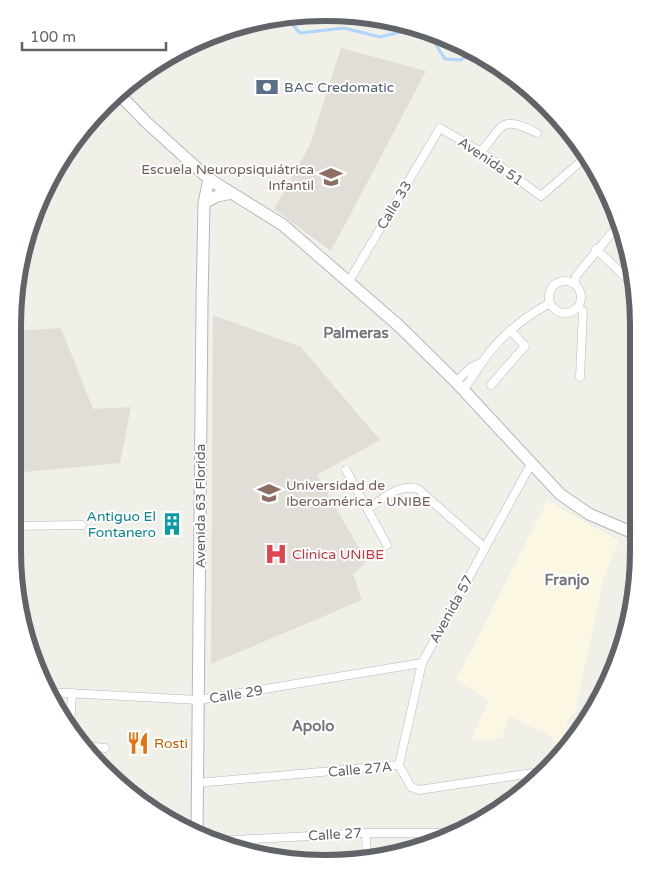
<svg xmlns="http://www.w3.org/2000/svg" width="651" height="876" viewBox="0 0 651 876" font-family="'Varela Round',sans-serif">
<rect width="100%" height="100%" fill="#f0efe8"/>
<!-- commercial -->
<path fill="#fcf7e2" d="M547,501L619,541L604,577L575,713L568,719L565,742L556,753L552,736L509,716L502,738L481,741L472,737L489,700L456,680Z"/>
<!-- education -->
<path fill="#e0ded7" d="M341,48L426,71L331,251L274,209L310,145Z
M213,315L301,347L380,440L317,475L367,562L353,574L362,600L211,664Z
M61,328L93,409L131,407L120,463L13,473V331Z"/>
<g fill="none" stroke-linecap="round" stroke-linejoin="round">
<!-- stream -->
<path stroke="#afd6fa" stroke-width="3" d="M288,20L300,33L344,28L380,37L409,30
M431,37L445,59L460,60L475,52
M479,53L494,71H500"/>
<defs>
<path id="minor" d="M481,152C504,124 501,115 537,133
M596,249L636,287
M549 297a16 16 0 1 1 32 0a16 16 0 1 1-32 0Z
M349,281L440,128L481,152L541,196L578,164
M575,284L576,276L615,229
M578,307L583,311L580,377
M456,382L470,368L482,362
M491,385L525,346L510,330
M463,390C471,380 476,371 483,361C500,336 523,318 550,303
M346,470L387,545
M369,508C383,499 399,483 418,489L485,548
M13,526L82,525
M48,692L198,700L422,663
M70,728L72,693
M84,746L105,748
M399,765L422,663L531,464
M399,765L411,787L419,790L539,772
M197,783L399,765
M366,833L367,858
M215,841L366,833H456"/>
<path id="secondary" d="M119,94L146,122L209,179L283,225L398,325L456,382L560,494L589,514L638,535
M204,203L217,196L232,193
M197,834L202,302L204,203L209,179"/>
</defs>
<!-- minor casing -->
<use href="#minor" stroke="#b5b8bc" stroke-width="9"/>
<!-- secondary casing -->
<use href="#secondary" stroke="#b4b7bb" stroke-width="13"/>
<!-- minor -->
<use href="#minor" stroke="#fff" stroke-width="8"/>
<!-- secondary -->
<use href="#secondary" stroke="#fff" stroke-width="11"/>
</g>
<!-- icons -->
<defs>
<symbol id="bank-bare" viewBox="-9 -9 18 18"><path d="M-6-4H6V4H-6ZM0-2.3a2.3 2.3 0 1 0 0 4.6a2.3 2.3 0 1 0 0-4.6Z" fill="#5c6f8a" stroke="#fff" stroke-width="2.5" paint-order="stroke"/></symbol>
<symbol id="school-bare" viewBox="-9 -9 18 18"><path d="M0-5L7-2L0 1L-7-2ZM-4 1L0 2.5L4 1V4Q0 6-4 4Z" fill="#8d6e63" stroke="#fff" stroke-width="2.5" paint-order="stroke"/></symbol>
<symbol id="university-bare" viewBox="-9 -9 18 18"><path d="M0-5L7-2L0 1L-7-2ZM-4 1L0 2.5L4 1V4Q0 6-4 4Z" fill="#8d6e63" stroke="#fff" stroke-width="2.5" paint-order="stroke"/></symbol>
<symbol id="building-bare" viewBox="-9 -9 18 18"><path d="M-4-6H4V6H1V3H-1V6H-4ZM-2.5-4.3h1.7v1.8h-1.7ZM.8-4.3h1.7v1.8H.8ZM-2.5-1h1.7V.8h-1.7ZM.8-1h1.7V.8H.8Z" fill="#0f9aa8" stroke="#fff" stroke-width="2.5" paint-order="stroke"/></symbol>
<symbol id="hospital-bare" viewBox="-9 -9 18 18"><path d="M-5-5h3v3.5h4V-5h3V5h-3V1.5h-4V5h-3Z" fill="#e0444e" stroke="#fff" stroke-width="2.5" paint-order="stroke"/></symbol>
<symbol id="restaurant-bare" viewBox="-9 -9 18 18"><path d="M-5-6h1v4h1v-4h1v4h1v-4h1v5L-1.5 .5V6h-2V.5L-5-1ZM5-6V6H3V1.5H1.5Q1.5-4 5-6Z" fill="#e8710a" stroke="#fff" stroke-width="2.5" paint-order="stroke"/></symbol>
</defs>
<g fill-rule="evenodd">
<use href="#bank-bare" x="251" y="71" width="32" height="32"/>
<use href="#school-bare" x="315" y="161" width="32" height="32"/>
<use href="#university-bare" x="253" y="477" width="32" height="32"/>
<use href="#building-bare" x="156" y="508" width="32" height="32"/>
<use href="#hospital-bare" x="260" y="538" width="32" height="32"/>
<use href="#restaurant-bare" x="122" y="727" width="32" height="32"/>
</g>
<g text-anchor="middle" stroke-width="4" stroke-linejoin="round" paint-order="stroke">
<!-- service labels -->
<g font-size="14" fill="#4e5e75" stroke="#fff" text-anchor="start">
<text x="284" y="92">BAC Credomatic</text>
</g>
<!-- street labels -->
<g font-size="14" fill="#606367" stroke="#fff">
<text transform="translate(491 161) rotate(34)" y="5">Avenida 51</text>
<text transform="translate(394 205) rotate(-59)" y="5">Calle 33</text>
<text transform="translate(200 506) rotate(-90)" y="5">Avenida 63 Florida</text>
<text transform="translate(451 609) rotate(-61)" y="5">Avenida 57</text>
<text transform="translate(236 694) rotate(-9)" y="5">Calle 29</text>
<text transform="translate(360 769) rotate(-5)" y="5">Calle 27A</text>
<text transform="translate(335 834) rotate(-3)" y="5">Calle 27</text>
</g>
<!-- education labels -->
<g font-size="14" fill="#785e54" stroke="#fff" text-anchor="end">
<text x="314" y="174">Escuela Neuropsiquiátrica<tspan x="314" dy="16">Infantil</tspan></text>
<text x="286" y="490" text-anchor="start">Universidad de<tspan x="286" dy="16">Iberoamérica - UNIBE</tspan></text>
</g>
<!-- culture labels -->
<g font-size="14" fill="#0d838f" stroke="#fff" text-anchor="end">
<text x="156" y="521">Antiguo El<tspan x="156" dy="16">Fontanero</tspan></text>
</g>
<!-- health labels -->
<g font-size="14" fill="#be3a42" stroke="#fff" text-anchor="start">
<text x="292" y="559">Clínica UNIBE</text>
</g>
<!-- food labels -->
<g font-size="14" fill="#c56008" stroke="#fff" text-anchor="start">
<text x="154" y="748">Rosti</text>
</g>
<!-- neighbourhood labels -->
<g font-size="15" font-weight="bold" fill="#717579" stroke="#fff">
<text x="356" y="338">Palmeras</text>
<text x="567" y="585">Franjo</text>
<text x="313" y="731">Apolo</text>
</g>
</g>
<!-- crop -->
<path d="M0 0H651V876H0ZM325 21H326A304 304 0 0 1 630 325V551A304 304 0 0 1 326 855H325A304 304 0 0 1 21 551V325A304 304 0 0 1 325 21Z" fill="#fff" fill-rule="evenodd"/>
<path fill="none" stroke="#606367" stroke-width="6" d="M325 21H326A304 304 0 0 1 630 325V551A304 304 0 0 1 326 855H325A304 304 0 0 1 21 551V325A304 304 0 0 1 325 21Z"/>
<!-- scale -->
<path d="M22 42v8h144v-8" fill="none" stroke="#606367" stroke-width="2.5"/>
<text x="30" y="42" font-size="15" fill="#606367" stroke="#ffffff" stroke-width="4" paint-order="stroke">100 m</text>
</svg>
